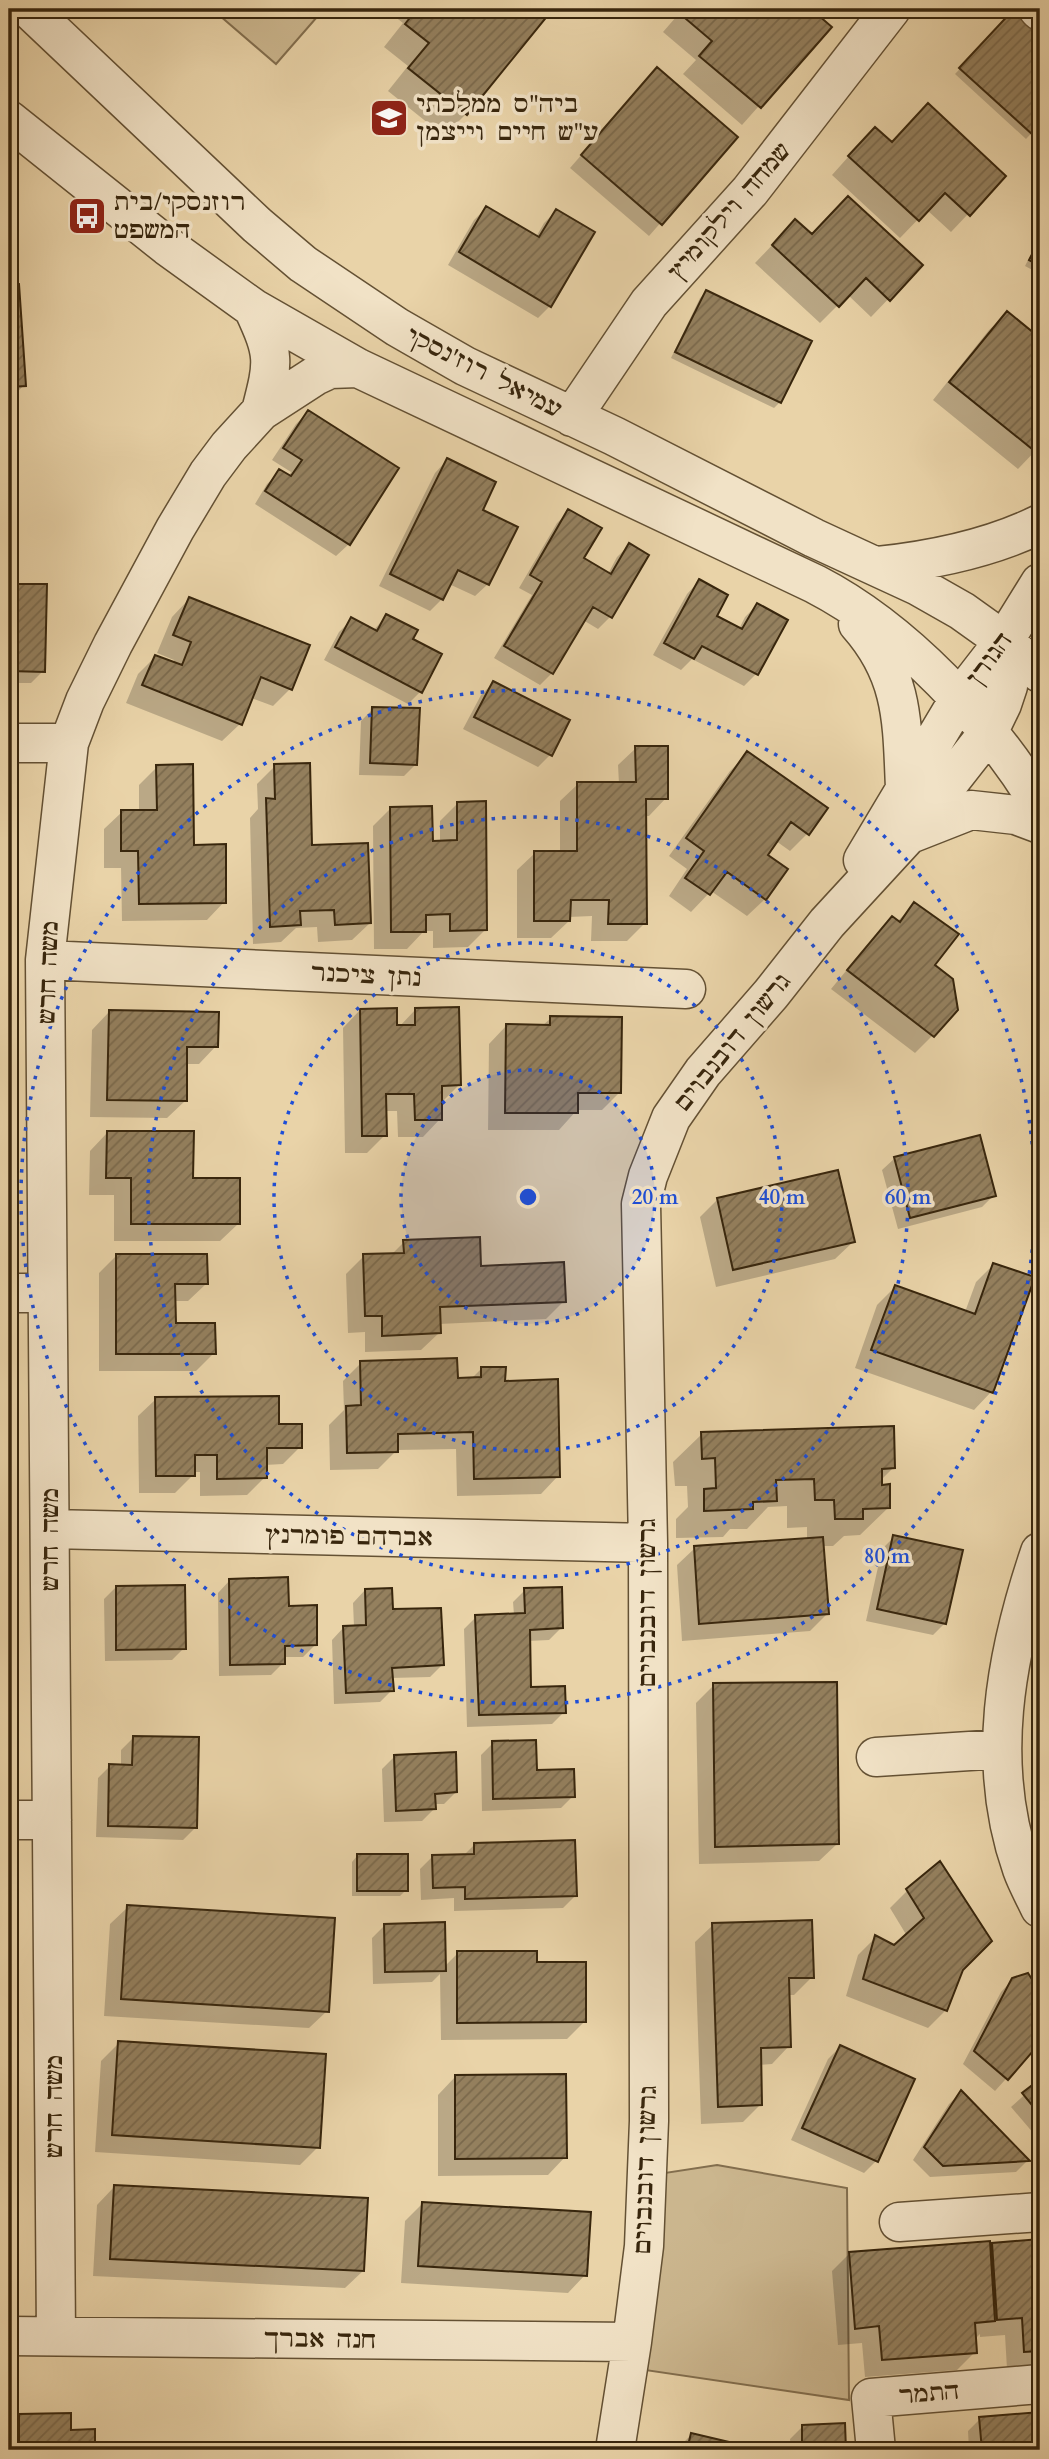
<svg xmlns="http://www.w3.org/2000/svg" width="1049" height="2459" viewBox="0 0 1049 2459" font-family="Cardo,'Frank Ruhl Libre',serif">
<defs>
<pattern id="building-hatch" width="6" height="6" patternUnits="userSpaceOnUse" patternTransform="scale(1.75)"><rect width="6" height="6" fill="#94805e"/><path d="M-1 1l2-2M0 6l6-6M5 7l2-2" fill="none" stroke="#7a694c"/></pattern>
</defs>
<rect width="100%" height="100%" fill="#e9d3a8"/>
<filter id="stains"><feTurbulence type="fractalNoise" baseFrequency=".00286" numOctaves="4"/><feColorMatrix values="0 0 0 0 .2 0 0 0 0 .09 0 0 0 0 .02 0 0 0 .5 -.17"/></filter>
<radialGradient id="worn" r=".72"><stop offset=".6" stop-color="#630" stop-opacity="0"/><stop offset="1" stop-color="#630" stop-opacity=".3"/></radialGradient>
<!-- green -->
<path fill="#cbb68e" stroke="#826e4e" stroke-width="2" d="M212,9H324L276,64Z
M717,2165L847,2188L849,2400L645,2370L658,2174Z"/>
<!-- shadow -->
<path fill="#0003" d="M385,9H551L466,114L444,136L388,91L408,66L384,47L403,23Z
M683,9H808L829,27L742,125L683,74L696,60L663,32Z
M1017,9H1019L1040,28V124L1026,139L955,74Z
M645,82L736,137L649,236L570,168Z
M891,144L1004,176L951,232L927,210L900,238L832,175L858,146Z
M486,208L536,237L544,223L556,211L550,306L538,318L448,265L474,220Z
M812,236L921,265L871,317L848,295L820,323L755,263L778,239Z
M1040,237V274L1025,266Z
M18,286L24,385L9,401V287Z
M706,292L780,402L774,408L671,358L700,298Z
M1007,313L1040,340V446L1018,469L933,400L989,330Z
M308,412L349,544L336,556L255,504L267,484L280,472L288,477L291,472L272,460L296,424Z
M447,460L480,510L488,584L475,596L449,584L442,599L430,611L379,586L435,473Z
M569,511L582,559L608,574L617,557L629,545L610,617L598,629L583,620L552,673L540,685L494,658L532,595L519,588L557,523Z
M699,581L715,616L739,629L745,617L757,605L786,621L756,674L744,686L692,659L681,670L653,655L687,594Z
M9,586H45L43,671L31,683H9Z
M189,599L290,689L273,706L251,698L240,724L222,741L126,703L138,674L155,657L173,663L174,660L157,653L172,617Z
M386,616L411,640L420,692L408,704L324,660L339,632L351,620L373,631Z
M493,683L550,755L538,767L463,729L481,695Z
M373,709L416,764L404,776L359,775L361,721Z
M636,748L666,798L649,816H644L645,923L627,941H591L592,916L569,917V921L551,938H517V870L535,853H560V801L578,784H619L618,765Z
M748,753L808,833L790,851L776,841L766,855L765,899L747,916L711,891L691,912L669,896L687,869L669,856L730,771Z
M275,766L311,846L370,923L352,940L318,942L317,927L296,928L281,942L253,944L250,818L258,809L257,784Z
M157,767L192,847L224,902L207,920L122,921L121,868H104V829L122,812L139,811V785Z
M457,804L485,930L468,947L433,948V931H424L407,949H374L373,826L391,808L431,842H440V821Z
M914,904L933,966V1035L915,1053L831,989L875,936L892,918L897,922Z
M360,1010L399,1027L415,1010L459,1085L442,1102L440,1119L423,1137H398L397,1111H384L385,1135L367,1153H345L343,1028Z
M109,1012L216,1046L199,1064H185V1101L167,1118L90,1117L92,1030Z
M551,1018L620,1092L602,1110H577L559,1130H488L489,1044L506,1026H542Z
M107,1133L192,1180L238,1224L220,1241H114V1195H89L90,1151Z
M895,1158L994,1195L982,1207L898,1229L882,1170Z
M718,1199L853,1242L835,1259L716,1287L700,1217Z
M404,1242L479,1268L564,1301L546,1319L439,1324V1333L421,1350L365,1352V1332L348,1333L346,1274L364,1256L391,1255Z
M117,1255L206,1284L188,1301H174V1325L214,1353L196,1371H99V1273Z
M993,1265L991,1392L974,1410L855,1368L877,1305L895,1287L965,1312L976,1282Z
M361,1363L456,1380L471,1379L481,1369L504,1382L558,1476L541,1494L457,1496L456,1449L397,1450L378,1469L330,1470L329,1425L344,1410L343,1381Z
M156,1399L277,1425L300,1447L283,1464L265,1465V1477L247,1495L200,1496V1472H193V1475L175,1493H139L138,1416Z
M702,1434L894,1467L880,1481L889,1507L860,1535L844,1536L833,1546H822L827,1614L810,1631L682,1641L677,1565L695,1548L807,1539V1527L787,1528V1506L768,1507L747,1529H730L723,1537L676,1538V1519L688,1507L687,1486H675L673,1462Z
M894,1537L945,1623L933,1635L866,1621L882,1549Z
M230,1580L287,1608L315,1645L303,1657H283V1663L271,1675L219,1676L218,1593Z
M116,1587L184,1648L172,1660L105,1661L104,1599Z
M365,1590L391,1611L442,1665L430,1677L391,1678L392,1690L380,1702L334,1704L332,1640L344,1627H354L353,1603Z
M525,1590L561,1628L549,1640L528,1641L530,1689L564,1712L552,1724L467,1727L464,1629L476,1617L514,1615L513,1602Z
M714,1685L837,1844L819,1861L699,1864L696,1703Z
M134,1737L195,1828L183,1840L96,1837L98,1778L110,1766H121V1750Z
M493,1743L535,1772L573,1796L561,1808L482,1811L481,1755Z
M394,1757L456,1792L444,1804H434V1809L422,1821L384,1822L382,1769Z
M474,1845L575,1896L563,1908L454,1911V1898L421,1900L420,1869L432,1857L463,1856Z
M357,1856L406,1890L400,1896H352V1862Z
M908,1890L961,1969L946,2010L928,2028L846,1996L858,1955L876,1937L894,1947L907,1936L890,1908Z
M128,1907L327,2011L309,2028L104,2016L110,1924Z
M713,1925L812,1977L794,1995H788L789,2046L772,2064L759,2065L761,2104L743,2122L701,2124L695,1942Z
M384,1926L444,1967L458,1953L535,1964L584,2022L567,2039L441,2040L440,1974L432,1982L373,1984L372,1938Z
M1027,1975L1040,1995V2041L995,2091L963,2064L1001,1992L1013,1979Z
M119,2043L318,2147L300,2165L95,2152L101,2061Z
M840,2047L913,2080L876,2161L864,2173L791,2140L828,2059Z
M1040,2065V2080L1033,2072Z
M455,2077L565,2157L548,2175L438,2176V2095Z
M1040,2081V2141L1011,2107Z
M961,2092L1027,2161L1016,2172L930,2177L913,2160L949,2104Z
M114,2187L363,2271L345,2288L93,2276L97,2205Z
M423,2203L585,2275L568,2293L401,2283L405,2221Z
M1040,2241V2366L1007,2369L1005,2335L980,2337V2334L976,2338L975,2352L957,2370L865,2377L862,2343L838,2345L832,2271L850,2253L989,2249L993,2244Z
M1040,2413V2450H969L968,2431L980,2419Z
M20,2415L70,2432L93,2431L94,2450H9V2426Z
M844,2425L845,2450H791L790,2439L802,2427Z
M691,2435L756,2450H676Z"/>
<!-- building -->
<path fill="url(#building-hatch)" stroke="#38260d" stroke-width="2" d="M417,9H553L467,115L408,68L429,43L405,24Z
M683,9H718L721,11L723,9H811L832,27L761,108L699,56L712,41L679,13Z
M1014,9H1022L1040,26V127L1033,135L959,68Z
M657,67L738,137L662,225L581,155Z
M928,103L1006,176L970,216L945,193L919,221L848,156L875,127L892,142Z
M848,196L923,265L890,301L866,278L839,307L772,245L795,219L812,234Z
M486,206L539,237L556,209L595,232L551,307L459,252Z
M1040,239V266L1029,260Z
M19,284L26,386L9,387V285Z
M706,290L812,341L781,403L675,352Z
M1007,311L1040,338V449L1037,453L949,382Z
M308,410L399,468L350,545L265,491L279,469L291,476L302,460L283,448Z
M447,458L496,482L483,510L518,527L489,585L458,570L443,600L390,574Z
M568,509L602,528L584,558L611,574L629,543L649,555L612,618L593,607L553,674L504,646L542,582L530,575Z
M699,579L728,595L717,616L742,629L757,603L788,620L758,675L702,646L694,659L664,643Z
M9,584H47L45,672L9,671Z
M189,597L310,645L292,690L261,677L242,725L142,685L155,655L182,665L191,642L173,635Z
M386,614L418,630L413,639L442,654L422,693L335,647L351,617L377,631Z
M493,681L570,720L552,756L474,717Z
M372,707L420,708L417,765L370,763Z
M635,746H668V799H646L647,924H608L609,900H571L570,921H534V851H577V782H636Z
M747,751L828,808L809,835L791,822L768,855L788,869L766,900L727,872L710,895L685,878L704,851L686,838Z
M310,763L312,845L368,843L371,923L335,925L334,910L300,911L301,925L270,927L266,798L275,799L274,764Z
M193,764L194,845L226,844V903L139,904L138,851H121V810H157L156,765Z
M486,801L487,930L450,931V914L426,915V932H391L390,807L432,806L433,841L457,840V802Z
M914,902L959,934L935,965L953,979L958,1010L934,1037L847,970L892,916L900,922Z
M459,1007L461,1085L442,1086V1120H415L414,1094H386L387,1136H362L360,1009L397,1008V1025H415V1008Z
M109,1010L219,1012L218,1047H187V1101L107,1100Z
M550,1016L622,1017L621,1093H578V1113H505L506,1024L550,1025Z
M107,1131H194L193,1178H240V1224H131V1178H106Z
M980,1135L996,1196L910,1218L894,1157Z
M838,1170L855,1242L733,1270L717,1198Z
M480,1237L481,1266L564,1262L566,1302L440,1307L441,1333L382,1336V1316H365L363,1254L404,1253L403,1240Z
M116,1254H207L208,1284H175L176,1323H215L216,1354H116Z
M993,1263L1035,1277L993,1393L871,1350L895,1285L975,1314Z
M457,1358L458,1378L481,1377V1367H506L505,1381L558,1379L560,1477L474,1479L473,1432L398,1434V1452L347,1453L346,1406L361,1405L360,1361Z
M279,1396V1424H302V1448H267V1478L217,1479V1455H195V1476H156L155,1397Z
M894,1426L895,1468L882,1469V1485L890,1484V1508L863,1509V1519H835L834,1500H815L814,1479L776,1480L777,1501L753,1502V1509L704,1511V1489L716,1488L715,1458L702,1459L701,1432Z
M893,1535L963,1550L946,1624L877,1609Z
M823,1537L829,1614L699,1624L694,1546Z
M288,1577L289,1606L317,1605V1645L285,1646V1664L230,1665L229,1579Z
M185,1585L186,1649L116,1650V1586Z
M562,1587L563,1628L530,1630L531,1687L565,1686L566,1713L479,1715L475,1615L525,1613L524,1588Z
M392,1588L393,1609L441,1608L444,1665L392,1668L394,1691L346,1693L343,1626L366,1625L365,1589Z
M837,1682L839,1844L715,1847L713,1683Z
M133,1736L199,1737L197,1828L108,1826L109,1764L132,1765Z
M536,1740L537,1770L574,1769L575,1797L493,1799L492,1741Z
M456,1752L457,1792L435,1794L436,1809L396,1811L394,1755Z
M575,1840L577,1896L465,1899V1887L433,1888L432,1855L474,1854V1843Z
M357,1854H408V1891H357Z
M940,1861L992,1941L963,1970L947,2011L863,1979L875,1935L894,1945L924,1918L906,1889Z
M127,1905L335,1918L329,2012L121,1999Z
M812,1920L814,1978H789L791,2047L761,2048L762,2105L718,2107L712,1923Z
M445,1922L446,1971L385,1972L384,1924Z
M457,1951H537V1962H586V2022L457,2023Z
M1028,1973L1040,1992V2043L1008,2080L974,2051L1012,1978Z
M118,2041L326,2054L320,2148L112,2135Z
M840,2045L915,2079L878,2162L802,2128Z
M566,2074L567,2158L455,2159V2075Z
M1040,2079V2115L1022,2093Z
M961,2090L1030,2161L943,2166L924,2147Z
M114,2185L368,2198L364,2271L110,2259Z
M422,2202L591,2212L587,2276L418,2266Z
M1040,2239V2351L1024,2352L1022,2318L997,2320L992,2243Z
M990,2241L995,2321L975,2323L977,2353L882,2360L879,2326L855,2329L849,2252Z
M1040,2412V2450H982L979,2417Z
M71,2413V2430L95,2429V2450H19V2414Z
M845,2423L846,2450H802V2425Z
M691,2433L763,2450H687Z"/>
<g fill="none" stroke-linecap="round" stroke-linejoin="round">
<defs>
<path id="minor" d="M29,9L257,225L303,264L397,327L465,366L614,436L814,538L918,586L962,611L1004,641L1040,673
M1038,9L1040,11
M9,120L167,246L253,308L358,368L815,584C904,630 989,721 1040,805
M253,308C275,355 274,361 261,411
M572,417L649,303L750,191L891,9
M878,566C934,560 989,549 1040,524
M858,624C904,676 902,722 905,788
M9,743H69
M910,834L971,810L1016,815L1040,824
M863,860L959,699L1004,641L1040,583
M45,960L686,989
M9,1293H47
M50,1529L648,1543
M1040,1552C1005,1655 985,1764 1022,1869C1027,1883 1034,1895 1040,1908
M876,1757L1001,1749
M9,1820H52
M899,2222L1040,2212
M9,2336L632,2342
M56,2336L45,960L69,743L85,701L113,644L175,529L208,474L229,446L261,411L315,376L330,369L358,368
M615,2450L632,2342L644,2246L649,2121L648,1543L641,1204L648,1176L671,1118L703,1072L771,994L827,923L908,835L988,733L1002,704L1008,686L1010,664L1004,641
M876,2450L871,2398L1040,2384"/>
</defs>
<!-- minor casing -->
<use href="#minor" stroke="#645134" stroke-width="41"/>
<!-- minor -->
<use href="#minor" stroke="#f1e2c6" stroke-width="38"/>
</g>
<!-- distance rings -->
<circle cx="528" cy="1197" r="127" fill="#1d4ed8" fill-opacity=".12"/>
<g fill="none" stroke="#1d4ed8" stroke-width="3.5" stroke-dasharray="3.5 7">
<circle cx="528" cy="1197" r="127"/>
<circle cx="528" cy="1197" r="254"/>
<circle cx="528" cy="1197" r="380"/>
<circle cx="528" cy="1197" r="507"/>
</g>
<!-- icons -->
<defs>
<symbol id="school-square" viewBox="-11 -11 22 22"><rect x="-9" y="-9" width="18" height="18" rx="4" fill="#8f2418" stroke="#f1e2c6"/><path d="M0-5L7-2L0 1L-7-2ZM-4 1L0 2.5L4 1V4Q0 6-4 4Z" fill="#fff"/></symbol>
<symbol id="bus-square" viewBox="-11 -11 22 22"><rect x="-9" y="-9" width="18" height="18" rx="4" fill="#8f2418" stroke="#f1e2c6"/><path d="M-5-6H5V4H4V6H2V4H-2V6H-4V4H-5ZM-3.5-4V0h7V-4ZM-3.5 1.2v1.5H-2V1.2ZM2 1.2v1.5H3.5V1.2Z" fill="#fff"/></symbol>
</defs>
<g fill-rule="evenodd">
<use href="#school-square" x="367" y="96" width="44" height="44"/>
<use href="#bus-square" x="65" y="194" width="44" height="44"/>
</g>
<g text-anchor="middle" stroke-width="7" stroke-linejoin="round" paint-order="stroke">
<!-- poi labels -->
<g font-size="24" fill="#38260d" stroke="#f1e2c6" text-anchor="start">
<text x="416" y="112">ביה"ס ממלכתי<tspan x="416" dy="28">ע"ש חיים וייצמן</tspan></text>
<text x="114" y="210">רוזנסקי/בית<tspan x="114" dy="28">המשפט</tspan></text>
</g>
<!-- street labels -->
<g font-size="24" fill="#38260d" stroke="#f1e2c6">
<text transform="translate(729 211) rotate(-49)" y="8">שמחה וילקומיץ</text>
<text transform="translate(484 372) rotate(27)" y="8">עמיאל רוז'נסקי</text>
<text transform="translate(989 659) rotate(-54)" y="8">הגורן</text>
<text transform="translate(48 972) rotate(-88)" y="8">משה חרש</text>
<text transform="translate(366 975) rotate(3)" y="8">נתן ציכנר</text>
<text transform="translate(732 1042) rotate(-51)" y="8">גרשון דובנבוים</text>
<text transform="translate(349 1536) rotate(1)" y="8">אברהם פומרנץ</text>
<text transform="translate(50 1539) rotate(-90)" y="8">משה חרש</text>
<text transform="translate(647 1603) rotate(-90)" y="8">גרשון דובנבוים</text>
<text transform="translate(54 2106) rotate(-90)" y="8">משה חרש</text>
<text transform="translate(645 2170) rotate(-88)" y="8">גרשון דובנבוים</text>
<text transform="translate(320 2339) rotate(1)" y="8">חנה אברך</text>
<text transform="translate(929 2393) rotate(-5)" y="8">התמר</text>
</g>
</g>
<circle cx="528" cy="1197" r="10" fill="#1d4ed8" stroke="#f1e2c6" stroke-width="3.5"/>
<g font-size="21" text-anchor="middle" font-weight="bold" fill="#1d4ed8" stroke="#f1e2c6" stroke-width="7" stroke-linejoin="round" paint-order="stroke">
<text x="655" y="1204">20 m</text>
<text x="782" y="1204">40 m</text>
<text x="908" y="1204">60 m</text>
<text x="887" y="1563">80 m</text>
</g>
<!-- margin -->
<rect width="1049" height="2459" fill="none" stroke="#e9d3a8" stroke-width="35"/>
<rect x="10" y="10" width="1028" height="2438" fill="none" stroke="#38260d" stroke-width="3.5"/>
<rect x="18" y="18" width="1014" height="2424" fill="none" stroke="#38260d" stroke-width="2"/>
<rect width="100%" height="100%" filter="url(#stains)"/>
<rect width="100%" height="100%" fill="url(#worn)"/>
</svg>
